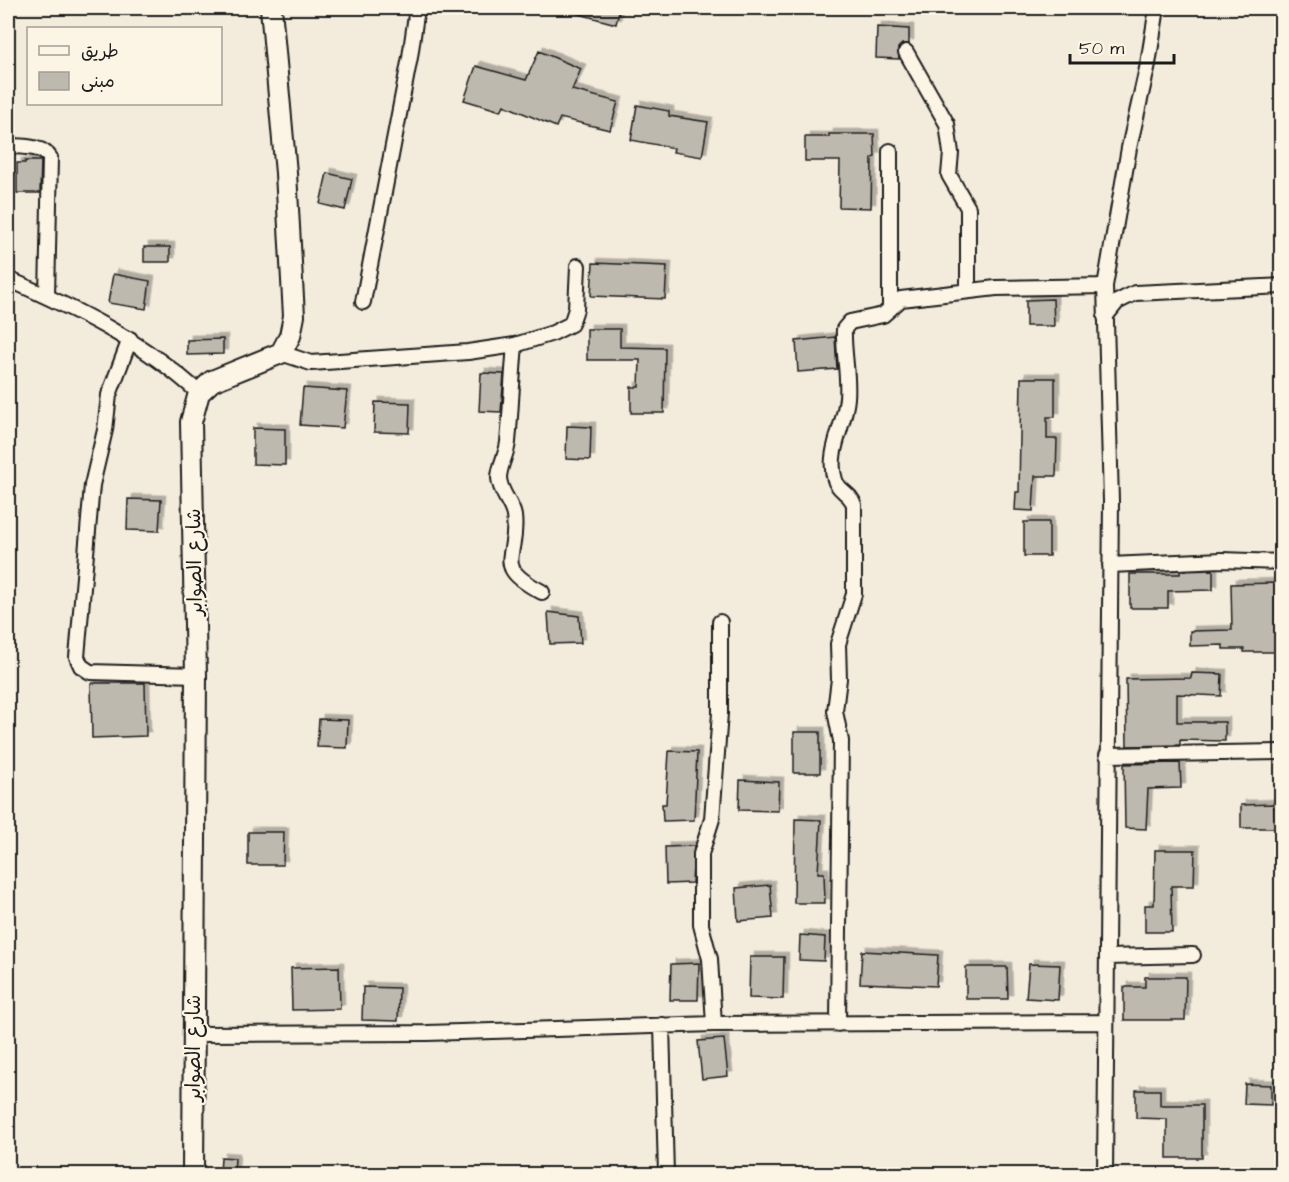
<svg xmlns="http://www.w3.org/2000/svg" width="1289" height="1182" viewBox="0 0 1289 1182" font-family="'Architects Daughter','Playpen Sans Arabic',sans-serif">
<defs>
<filter id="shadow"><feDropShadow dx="4.5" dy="-4.5" stdDeviation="0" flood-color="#0004"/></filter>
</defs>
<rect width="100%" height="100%" fill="#f3ecdd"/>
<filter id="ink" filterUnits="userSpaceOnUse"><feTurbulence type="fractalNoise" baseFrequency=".0167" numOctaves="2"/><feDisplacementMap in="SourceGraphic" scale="12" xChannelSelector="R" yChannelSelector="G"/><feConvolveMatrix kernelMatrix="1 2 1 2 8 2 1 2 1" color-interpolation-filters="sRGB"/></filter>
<g filter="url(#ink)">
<!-- building -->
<path fill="#beb9ae" stroke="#1c1c1c" stroke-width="1.5" filter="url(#shadow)" d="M568,8H620L616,24L568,11Z
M877,27L909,29V44H902L898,48L899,59L876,58Z
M539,51L581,69L572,90L618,102L610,130L560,118L556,127L504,105L501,111L464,100L476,66L526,80Z
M637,105L669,111V116L708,122L702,157L673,152L674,148L631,140Z
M829,134H874L875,157L872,158L871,208L839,207L840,161H805V137H829Z
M25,161H41L40,193H17V163H25Z
M327,173L352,179L345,210L320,204Z
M144,247H170V262H144Z
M593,263L667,266L665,299L591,296Z
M113,274L150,281L146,309L108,303Z
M1053,299L1054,326H1026V300Z
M587,329H620V347L665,348L664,413H631V387H639L640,360H587Z
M835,337L837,369L798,372L796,341Z
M223,339V354L187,355V340Z
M481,373L504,374L501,412L479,411Z
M1021,378H1055V417H1047V439H1057L1056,476H1035L1033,511L1015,510L1016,492H1019Z
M303,388L347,391L343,428L300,425Z
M375,402L410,403L409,433L374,432Z
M567,426L591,427L590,460L566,459Z
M253,428L285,429V465L253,464Z
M128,499L161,500L159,531L127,530Z
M1024,522H1049V556H1024Z
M1213,570V590L1168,591V608H1130V574H1180V571Z
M1275,583L1278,652H1244V649H1223V645L1190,646V631L1232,630L1231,584Z
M548,612L579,616L581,643L550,644Z
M1192,673L1222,674L1221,696L1177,694V722H1225V741L1180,740V745L1127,746L1126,679L1191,678Z
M91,683H145L146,736L92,738Z
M319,719L348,720L347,748L317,747Z
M794,732H820V773H794Z
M669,751L697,752L694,820L663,821L662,804H666Z
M1180,763L1181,788L1148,789L1146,829L1125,828L1124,764Z
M740,780L779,782L778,811L739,810Z
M1274,804L1275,828H1241V805Z
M795,819L821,820L818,873H824L825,903H794Z
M248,832H284L283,865H248Z
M694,846L692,883L666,884L665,847Z
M1155,850H1195L1194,886H1171L1172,932H1145V905H1154Z
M770,885L773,918L738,921L736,888Z
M800,935L825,937L824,961L799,960Z
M862,951L938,955L936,986L860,983Z
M750,957H784L783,999L749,998Z
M699,963L698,1000H670L671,964Z
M1029,964L1060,965L1058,1000L1026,998Z
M339,967L340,1009L292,1010L291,968Z
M966,967H1007L1008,999H966Z
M1145,977H1186L1185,1020H1124V987H1145Z
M363,987L399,988L398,1021L362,1020Z
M724,1039L728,1076L702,1079L698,1041Z
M1245,1084L1271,1085V1105L1244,1104Z
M1136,1090H1160V1105H1202V1158H1167V1119L1136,1118Z
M221,1157L235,1158L234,1174H220Z"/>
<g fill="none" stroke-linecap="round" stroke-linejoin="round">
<defs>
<path id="street" d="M906,52L947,124L951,153L949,175L968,208V291
M8,146C21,147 42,145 50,158L47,296
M8,279C76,309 144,342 199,393
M363,302L410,57L417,8
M890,309V151
M1105,317L1117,302L1135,293L1282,286
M130,339L109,395L105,430L92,485L77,657L81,666L90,672L196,675
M515,345C512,377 511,410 508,442C507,454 499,466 499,478C500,493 512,503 514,516C519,558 490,565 542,592
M281,353L311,363L468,352L515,345L553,333L571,324L576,309L578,266
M1110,565L1222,560L1282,562
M1107,755L1282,752
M1107,957L1193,955
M714,1024L710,959L701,925V854L712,819L720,713V622
M838,1024L841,741L835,711L839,679L838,644L854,594V505C851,493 838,491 835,480C826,453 845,425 847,398C849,375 843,352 844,329L850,322L883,315L901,299L996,288L1105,286
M662,1025L666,1174
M193,1034L427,1033L714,1024L1106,1022
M1105,1174L1111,501L1105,286L1129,148L1148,64L1157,8"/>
<path id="secondary" d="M193,1174L196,675L191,422L199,393L212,381L281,353L290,336L294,316L286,173L271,8"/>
</defs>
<!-- street casing -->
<use href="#street" stroke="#1c1c1c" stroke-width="18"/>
<!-- secondary casing -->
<use href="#secondary" stroke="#1c1c1c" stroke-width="24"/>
<!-- street -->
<use href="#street" stroke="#fcf5e5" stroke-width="14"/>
<!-- secondary -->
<use href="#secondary" stroke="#fcf5e5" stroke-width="20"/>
</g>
</g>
<g text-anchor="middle" stroke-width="4.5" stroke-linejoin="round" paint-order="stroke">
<!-- street labels -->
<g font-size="20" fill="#1c1c1c" stroke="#fcf5e5">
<text transform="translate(194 562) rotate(-91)" y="7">شارع الصوابر</text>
<text transform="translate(193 1048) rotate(-90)" y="7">شارع الصوابر</text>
</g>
</g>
<!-- margin -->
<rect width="1289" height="1182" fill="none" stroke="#fcf5e5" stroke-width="30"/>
<rect x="15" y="15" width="1259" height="1152" fill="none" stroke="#1c1c1c" stroke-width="2" filter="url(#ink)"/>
<!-- legend -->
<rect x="27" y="27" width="195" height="78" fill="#fcf5e5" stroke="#a29e95" stroke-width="1.5"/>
<rect x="39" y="46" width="30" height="9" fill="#fcf5e5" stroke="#a29e95" stroke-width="1.5"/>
<text x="81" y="57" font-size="18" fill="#1c1c1c">طريق</text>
<rect x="39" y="72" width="30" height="18" fill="#beb9ae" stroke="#a29e95" stroke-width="1.5"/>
<text x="81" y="87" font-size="18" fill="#1c1c1c">مبنى</text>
<!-- scale -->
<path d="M1070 54v9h104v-9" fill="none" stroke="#1c1c1c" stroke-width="3"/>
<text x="1079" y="54" font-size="18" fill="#1c1c1c" stroke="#fcf5e5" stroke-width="4.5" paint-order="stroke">50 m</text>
</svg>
